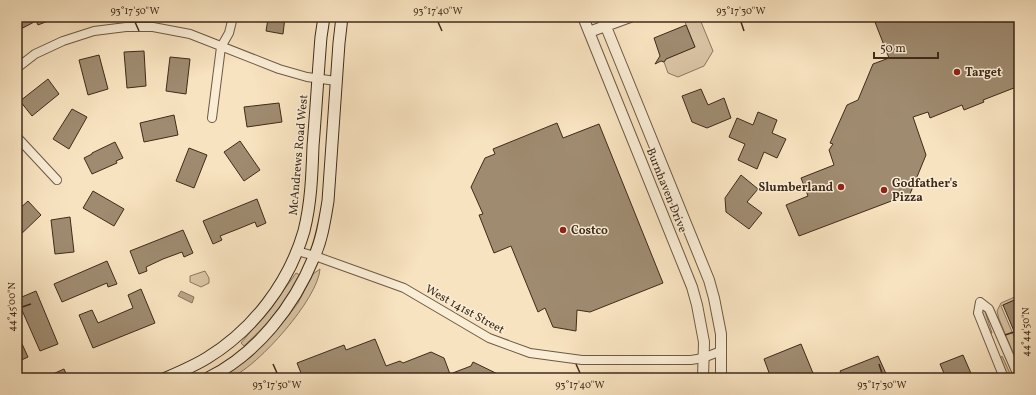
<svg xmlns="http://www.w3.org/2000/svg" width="1036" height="395" viewBox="0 0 1036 395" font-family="Vollkorn,serif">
<rect width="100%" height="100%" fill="#f8e3c0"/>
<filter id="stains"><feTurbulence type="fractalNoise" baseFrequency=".005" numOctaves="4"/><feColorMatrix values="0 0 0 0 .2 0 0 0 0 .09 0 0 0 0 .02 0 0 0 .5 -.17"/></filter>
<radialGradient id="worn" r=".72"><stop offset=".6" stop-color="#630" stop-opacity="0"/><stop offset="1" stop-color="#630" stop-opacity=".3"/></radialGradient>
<!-- green -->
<path fill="#d9c4a4" stroke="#8c785f" d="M699,17L713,51L704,66L678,77L668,73L664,62L666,59L695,47L685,22Z
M320,269C318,299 259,365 232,377C229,379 224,378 220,378L251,357L276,331L298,303L313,274Z
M205,271L209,278V283L201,287L190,282V276Z
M296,273L300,275C285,303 267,325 244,346L241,343L271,308Z
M1019,295V298L1001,306L1019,348V367L999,319L997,311L1001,303Z
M982,310L985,311L992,333H990L981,312Z
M1002,356L1003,358L1012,378H1008L1000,359Z"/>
<!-- water -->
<path fill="#b9a488" stroke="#88745c" d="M181,291L194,297L192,303L178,296Z"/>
<!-- building -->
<path fill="#9f8b70" stroke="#3f2b1a" d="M17,17H58L38,25L36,21L17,31Z
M274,17H285L283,34L266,31L268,19L274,20Z
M873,17H1019V86L983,100L984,102L964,110L962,105L930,118L928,112L913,117L926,155L910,194L799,236L786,205L808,196L801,178L834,165L829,150L833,144L830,143L847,105L858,100L873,64L889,58Z
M686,25L695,47L666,59L664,62L661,61L655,64L660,56L654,38Z
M144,51L146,86L127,88L124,52Z
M99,55L108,89L88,95L79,60Z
M170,57L190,59L186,94L166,91Z
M48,79L59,94L32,116L20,101Z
M701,89L708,105L724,98L731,118L707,128L692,122L682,96Z
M279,103L282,122L247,127L244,107Z
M72,109L87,117L69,149L53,139Z
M758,112L777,120L772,133L786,139L777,158L764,152L757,169L738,160L745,144L729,137L737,118L753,125Z
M174,115L178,135L144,142L140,123Z
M557,123L563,138L599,124L663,283L590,312L577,310L576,331L553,327L545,308L538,312L511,246L494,253L479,215L483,214L471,187L485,158L495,154L493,149Z
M240,141L260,170L244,181L224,152Z
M115,142L123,158L116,161L117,163L92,174L84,158L92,154V153Z
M189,148L207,155L194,188L176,181Z
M741,175L758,189L747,202L762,213L749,229L726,212L725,198Z
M93,191L124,209L114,226L83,208Z
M257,199L266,223L257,227L255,222L238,229L220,236L222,240L213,244L203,221Z
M28,201L41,215L17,238V211Z
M70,217L74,252L55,254L51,220Z
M183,230L193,253L184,257L182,252L163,259L146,267L147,271L139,274L130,251Z
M107,261L117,284L108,287L107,283L62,302L54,284Z
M141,289L155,323L93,348L79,315L92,310L98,323L133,308L128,295Z
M36,291L58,344L40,351L17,299Z
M1019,298V343L1003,305Z
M17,333L28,357L17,362Z
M375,339L386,366L400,361L403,363L431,352L444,358L450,374L471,366L473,362L506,378H303L297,363L344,345L346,350Z
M801,344L815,378H771L764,359Z
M963,355L973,378H946L940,364Z
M878,356L888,378H843L840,371Z
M64,369L68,378H44Z"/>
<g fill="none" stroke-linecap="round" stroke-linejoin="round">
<defs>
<path id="minor" d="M17,68L35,54L63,41L94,31L126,27H153L190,34L279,69L307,77L336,81
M212,118L221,47L229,33L233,17
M17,137L57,180
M297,251L315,256L404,288L489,338L530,353L582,360H691L703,358L721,351
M1004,378L978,313L980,302L989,309L1019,378"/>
<path id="tertiary" d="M583,17L692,287L697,305L704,342L703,378
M602,17L709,280L714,298L721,334V378
M589,32L630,17"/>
<path id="secondary" d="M166,378C180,372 194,366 207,358C253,330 289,283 304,231C311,203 312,175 313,146C316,110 318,74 321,37L324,17
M208,378C257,354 294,306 314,257C322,240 325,219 328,201L339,43L342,17"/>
</defs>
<!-- minor casing -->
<use href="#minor" stroke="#6d5944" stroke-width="10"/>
<!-- tertiary casing -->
<use href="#tertiary" stroke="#6d5944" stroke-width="12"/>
<!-- secondary casing -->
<use href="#secondary" stroke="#3f2b1a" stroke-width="13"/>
<!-- minor -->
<use href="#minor" stroke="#faedd6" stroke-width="8"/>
<!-- tertiary -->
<use href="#tertiary" stroke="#faedd6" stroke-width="10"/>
<!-- secondary -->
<use href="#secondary" stroke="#faedd6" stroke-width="11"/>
</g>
<!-- ticks -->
<path fill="none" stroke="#3f2b1a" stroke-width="1.5" d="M135,22L139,31M438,22L442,31M741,22L744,31M22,307L31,304M1005,335L1014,332M273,364L277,373M576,364L580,373M879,364L882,373"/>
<!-- markers -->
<g fill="#8f2418" stroke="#faedd6" stroke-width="1.5">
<circle cx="957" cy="72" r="4"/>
<circle cx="841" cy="187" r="4"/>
<circle cx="884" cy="190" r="4"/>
<circle cx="563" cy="230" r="4"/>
</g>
<g text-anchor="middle" stroke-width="3" stroke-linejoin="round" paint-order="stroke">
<!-- poi labels -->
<g font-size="12" font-weight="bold" fill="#3f2b1a" stroke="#faedd6" text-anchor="start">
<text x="965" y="76">Target</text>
<text x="892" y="187">Godfather's<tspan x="892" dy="14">Pizza</tspan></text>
<text x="833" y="191" text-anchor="end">Slumberland</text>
<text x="571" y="234">Costco</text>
</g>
<!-- street labels -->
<g font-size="12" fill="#3f2b1a" stroke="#faedd6">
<text transform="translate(298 155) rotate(-85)" y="4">McAndrews Road West</text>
<text transform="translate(667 190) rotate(68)" y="4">Burnhaven Drive</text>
<text transform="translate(465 309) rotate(29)" y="4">West 141st Street</text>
</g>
</g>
<!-- margin -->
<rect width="1036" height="395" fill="none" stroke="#f8e3c0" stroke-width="44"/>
<!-- scale -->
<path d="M874 52v6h64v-6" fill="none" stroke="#3f2b1a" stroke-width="2"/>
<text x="880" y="52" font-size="12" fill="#3f2b1a" stroke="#faedd6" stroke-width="3" paint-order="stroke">50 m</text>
<rect x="22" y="22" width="992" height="351" fill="none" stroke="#3f2b1a" stroke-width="1.5"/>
<g font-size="10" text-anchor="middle" fill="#3f2b1a">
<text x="135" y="14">93°17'50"W</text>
<text x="438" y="14">93°17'40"W</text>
<text x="741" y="14">93°17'30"W</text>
<text transform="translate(11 307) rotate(-90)" y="4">44°45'00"N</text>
<text transform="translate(1025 332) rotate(-90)" y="4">44°44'50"N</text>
<text x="277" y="388">93°17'50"W</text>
<text x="580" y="388">93°17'40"W</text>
<text x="882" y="388">93°17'30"W</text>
</g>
<rect width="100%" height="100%" filter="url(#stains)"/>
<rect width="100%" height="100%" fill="url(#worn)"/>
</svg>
